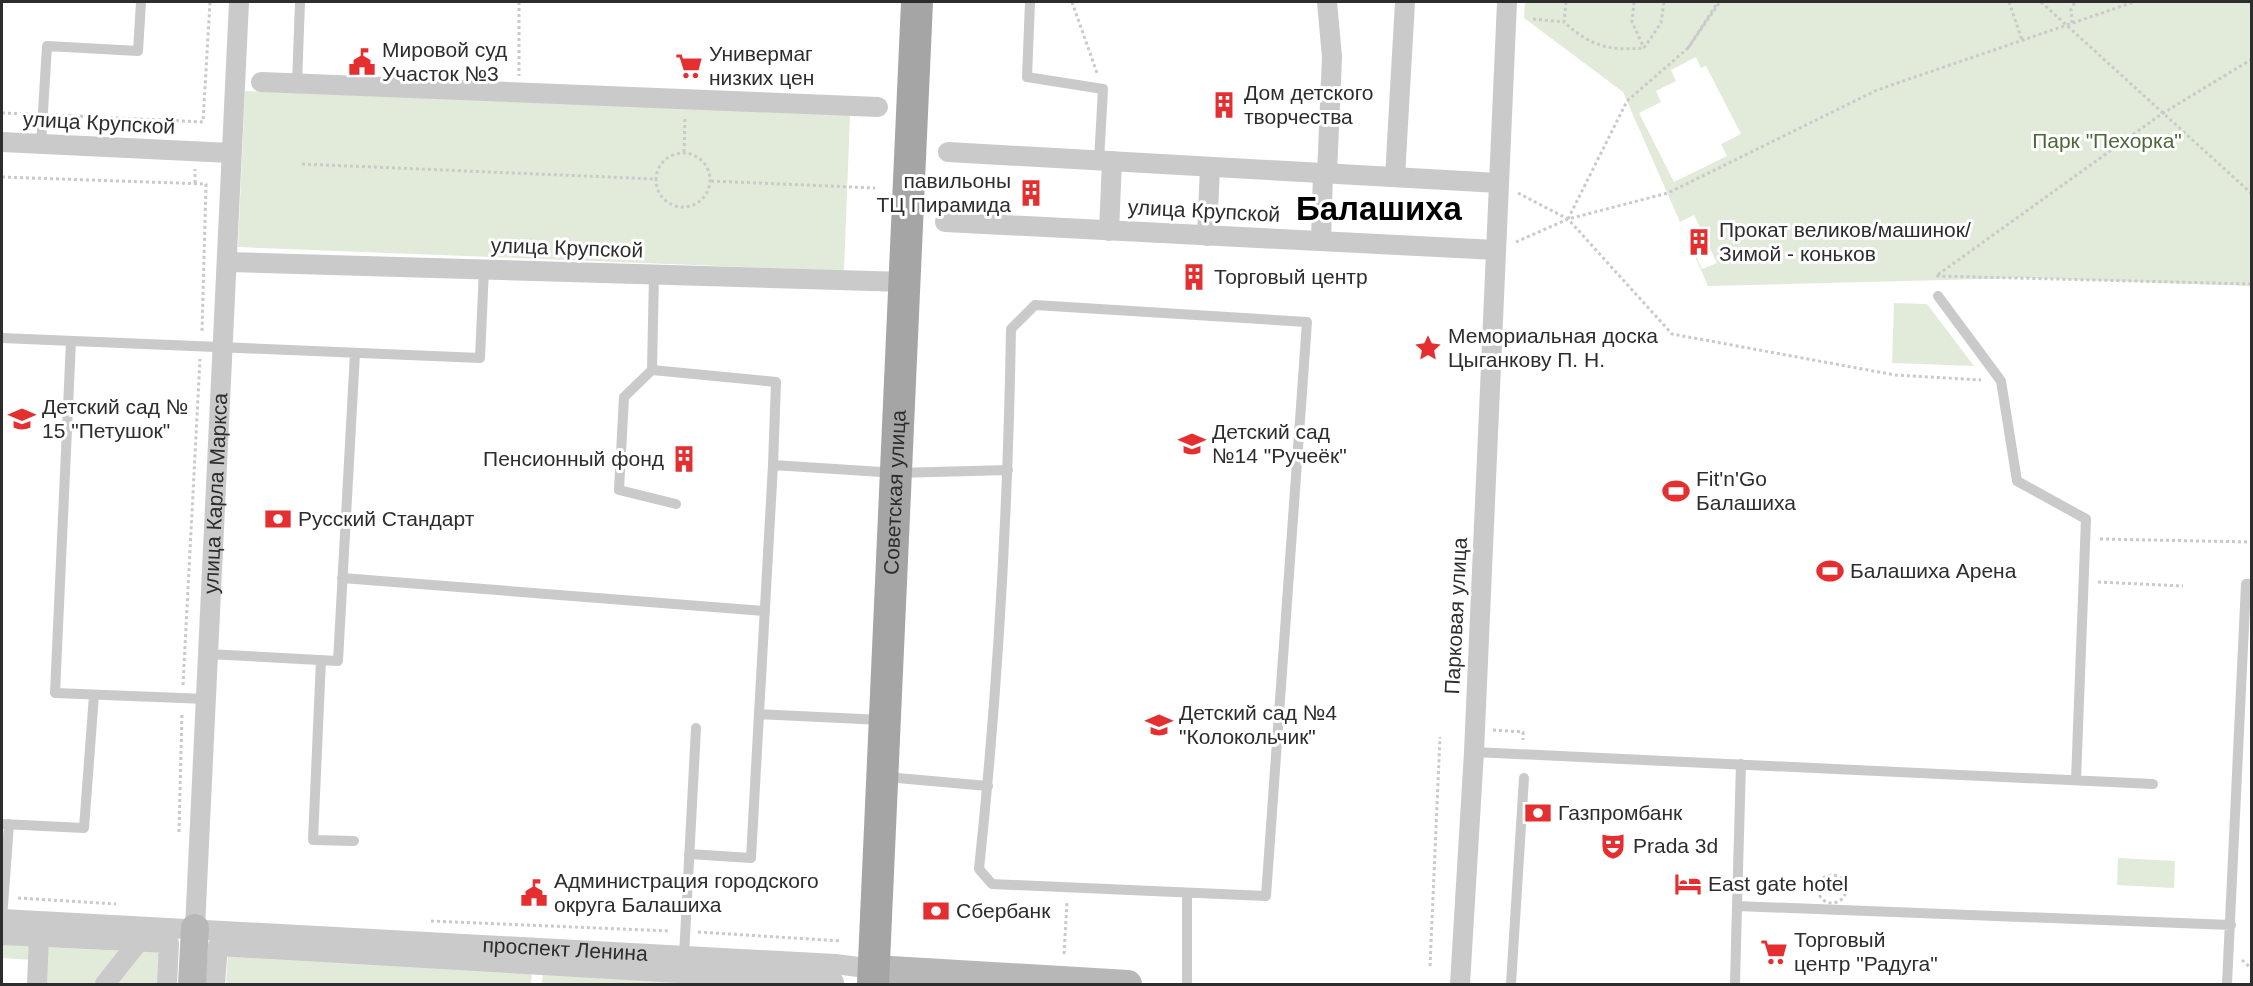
<svg xmlns="http://www.w3.org/2000/svg" width="2253" height="986" viewBox="0 0 2253 986" font-family="Helvetica,sans-serif">
<rect width="100%" height="100%" fill="#fff"/>
<!-- green -->
<path fill="#e2ebda" fill-rule="evenodd" d="M1525,2H2251V286L2024,278L1708,286L1623,92L1524,18ZM1696,57L1701,68L1706,66L1741,134L1721,144L1727,156L1674,182L1639,113L1661,102L1656,91L1676,81L1671,70ZM1694,215L1717,263L1702,269L1680,222Z
M245,91L850,115L844,271L238,247Z
M1894,303L1927,304L1974,366L1892,363Z
M2118,858L2175,861L2174,888L2117,885Z
M2,942L33,944V960L2,958Z
M42,947L125,951L98,984H40Z
M140,951L163,952L161,984H112Z
M228,954L532,971L531,984H226Z
M543,971L778,984H542Z"/>
<g fill="none" stroke-linecap="round" stroke-linejoin="round">
<!-- path -->
<path stroke="#cacaca" stroke-width="3" stroke-dasharray="3 3" stroke-linecap="butt" d="M519,2V76
M1072,2L1097,73
M1566,2L1564,22C1590,46 1609,51 1644,48
M1634,2L1632,22L1644,48
M2009,2L2022,40
M2041,2L2252,194
M1533,19L1564,22
M2072,23L2071,9L2075,2
M1644,48L1661,23L1664,2
M1688,48L1718,2
M2252,59L2160,115L1936,276L2252,284
M2,113L28,114
M56,115L203,122L210,2
M684,152L685,118
M656 180a27 27 0 1 1 54 0a27 27 0 1 1-54 0Z
M302,164L655,179
M2,177L206,184L202,331
M711,181L875,188
M195,183V169
M1518,193L1568,219L1672,334L1895,375L1981,380
M1568,219L1627,101L1688,48L1720,2
M1516,242L1568,219L1668,193L1877,90L2134,2
M2100,539L2252,542
M2098,582L2183,586
M183,685L200,359
M1493,730L1523,732V740
M179,832L182,713
M1818 889a14 14 0 1 1 28 0a14 14 0 1 1-28 0Z
M18,898L116,904
M431,921L670,931
M698,932L841,941
M1064,954L1067,902
M2242,960L2252,969
M1430,966L1440,737"/>
<!-- lane -->
<path stroke="#cacaca" stroke-width="10" d="M1030,2L1027,77L1103,89L1099,161
M292,83H297L300,2
M41,144L47,46L138,51L141,2
M654,274L652,370L624,397L619,490L676,504
M1938,296L2001,381L2017,481L2086,519L2076,780
M1035,305L1307,322L1266,896L992,884L979,869C998,690 1008,509 1011,329Z
M2,338L480,358L484,269
M71,341L55,693L206,699
M652,370L776,382L773,465
M342,578L765,611
M208,654L338,661L355,353
M321,660L313,840L354,841
M882,720L759,714L773,465L897,473L1008,470
M1474,752L2153,784
M886,777L988,786
M2,824L84,828L94,695
M689,854L751,858L759,714
M1187,894V984
M1737,906L1741,764
M2,919L9,824
M684,956L696,728
M1735,983L1737,906L2231,925
M1511,984L1524,778
M2227,984L2246,584H2252"/>
<!-- street -->
<g stroke="#cacaca" stroke-width="20">
<path d="M261,82L878,107"/>
<path d="M2,142L231,153"/>
<path d="M948,152L1499,183"/>
<path d="M1327,174L1332,57L1327,2"/>
<path d="M1395,177L1405,2"/>
<path d="M945,222L1496,250"/>
<path d="M1109,231L1112,161"/>
<path d="M1207,236L1210,167"/>
<path d="M1321,241L1323,173"/>
<path d="M228,262L905,282"/>
<path id="s1" d="M2,919L835,964L874,969"/>
<path id="s2" d="M195,928L239,2"/>
<path d="M2,935L169,943L167,984"/>
<path d="M37,984L39,937"/>
<path d="M105,984L139,941"/>
<path d="M215,984L218,946L834,982"/>
<path d="M1460,984L1474,752L1507,2"/>
</g>
<!-- secondary -->
<path stroke="#b7b7b7" stroke-width="28" d="M874,969L1128,984
M192,984L195,928"/>
<!-- primary -->
<path stroke="#a5a5a5" stroke-width="32" id="s3" d="M873,984L917,2"/>
</g>
<!-- icons -->
<defs>
<symbol id="civic-bare" viewBox="-9 -9 18 18"><path d="M-.6-6.5H3V-4.5H.6V-3L4-1V1h2V6H-6V1h2V-1L-.6-3ZM-1.2 2.5V6h2.4V2.5Z" fill="#e52e2f" stroke="#fff" stroke-width="2.5" paint-order="stroke"/></symbol>
<symbol id="supermarket-bare" viewBox="-9 -9 18 18"><path d="M-6-5.5h2.5l.6 2H6L4.5 2H-2.5L-4.4-4H-6ZM-1.5 3.2a1.3 1.3 0 1 0 .1 0ZM3 3.2a1.3 1.3 0 1 0 .1 0Z" fill="#e52e2f" stroke="#fff" stroke-width="2.5" paint-order="stroke"/></symbol>
<symbol id="building-bare" viewBox="-9 -9 18 18"><path d="M-4-6H4V6H1V3H-1V6H-4ZM-2.5-4.3h1.7v1.8h-1.7ZM.8-4.3h1.7v1.8H.8ZM-2.5-1h1.7V.8h-1.7ZM.8-1h1.7V.8H.8Z" fill="#e52e2f" stroke="#fff" stroke-width="2.5" paint-order="stroke"/></symbol>
<symbol id="sight-bare" viewBox="-9 -9 18 18"><path d="M0-6L1.8-2.2L6-1.7L2.9 1.2L3.7 5.4L0 3.3L-3.7 5.4L-2.9 1.2L-6-1.7L-1.8-2.2Z" fill="#e52e2f" stroke="#fff" stroke-width="2.5" paint-order="stroke"/></symbol>
<symbol id="school-bare" viewBox="-9 -9 18 18"><path d="M0-5L7-2L0 1L-7-2ZM-4 1L0 2.5L4 1V4Q0 6-4 4Z" fill="#e52e2f" stroke="#fff" stroke-width="2.5" paint-order="stroke"/></symbol>
<symbol id="stadium-bare" viewBox="-9 -9 18 18"><path d="M0-5a6.5 5 0 1 0 0 10a6.5 5 0 1 0 0-10ZM-3.5-1.8h7v3.6h-7Z" fill="#e52e2f" stroke="#fff" stroke-width="2.5" paint-order="stroke"/></symbol>
<symbol id="bank-bare" viewBox="-9 -9 18 18"><path d="M-6-4H6V4H-6ZM0-2.3a2.3 2.3 0 1 0 0 4.6a2.3 2.3 0 1 0 0-4.6Z" fill="#e52e2f" stroke="#fff" stroke-width="2.5" paint-order="stroke"/></symbol>
<symbol id="theatre-bare" viewBox="-9 -9 18 18"><path d="M-5-5.5Q0-4 5-5.5V0Q5 5 0 6Q-5 5-5 0ZM-3.3-2.5H-1v1.5H-3.3ZM1-2.5H3.3v1.5H1ZM-2.8 1Q0 5.5 2.8 1Z" fill="#e52e2f" stroke="#fff" stroke-width="2.5" paint-order="stroke"/></symbol>
<symbol id="hotel-bare" viewBox="-9 -9 18 18"><path d="M-6-4.5h1.5V1H6V5H4.5V3h-9V5H-6ZM-4 0a1.8 1.8 0 1 1 3.6 0ZM.5 0V-2.5h3Q6-2.5 6 0Z" fill="#e52e2f" stroke="#fff" stroke-width="2.5" paint-order="stroke"/></symbol>
</defs>
<g fill-rule="evenodd">
<use href="#civic-bare" x="343" y="43" width="38" height="38"/>
<use href="#supermarket-bare" x="670" y="47" width="38" height="38"/>
<use href="#building-bare" x="1205" y="86" width="38" height="38"/>
<use href="#building-bare" x="1012" y="174" width="38" height="38"/>
<use href="#building-bare" x="1680" y="223" width="38" height="38"/>
<use href="#building-bare" x="1175" y="258" width="38" height="38"/>
<use href="#sight-bare" x="1409" y="329" width="38" height="38"/>
<use href="#school-bare" x="3" y="400" width="38" height="38"/>
<use href="#school-bare" x="1173" y="425" width="38" height="38"/>
<use href="#building-bare" x="665" y="440" width="38" height="38"/>
<use href="#stadium-bare" x="1657" y="472" width="38" height="38"/>
<use href="#bank-bare" x="259" y="500" width="38" height="38"/>
<use href="#stadium-bare" x="1811" y="552" width="38" height="38"/>
<use href="#school-bare" x="1140" y="706" width="38" height="38"/>
<use href="#bank-bare" x="1519" y="794" width="38" height="38"/>
<use href="#theatre-bare" x="1594" y="827" width="38" height="38"/>
<use href="#hotel-bare" x="1669" y="865" width="38" height="38"/>
<use href="#civic-bare" x="515" y="874" width="38" height="38"/>
<use href="#bank-bare" x="917" y="892" width="38" height="38"/>
<use href="#supermarket-bare" x="1755" y="933" width="38" height="38"/>
</g>
<g text-anchor="middle" stroke-width="6" stroke-linejoin="round" paint-order="stroke">
<!-- poi labels -->
<g font-size="21" fill="#2d2d2d" stroke="#fff" text-anchor="start">
<text x="382" y="57">Мировой суд<tspan x="382" dy="24">Участок №3</tspan></text>
<text x="709" y="61">Универмаг<tspan x="709" dy="24">низких цен</tspan></text>
<text x="1244" y="100">Дом детского<tspan x="1244" dy="24">творчества</tspan></text>
<text x="1011" y="188" text-anchor="end">павильоны<tspan x="1011" dy="24">ТЦ Пирамида</tspan></text>
<text x="1719" y="237">Прокат великов/машинок/<tspan x="1719" dy="24">Зимой - коньков</tspan></text>
<text x="1214" y="284">Торговый центр</text>
<text x="1448" y="343">Мемориальная доска<tspan x="1448" dy="24">Цыганкову П. Н.</tspan></text>
<text x="42" y="414">Детский сад №<tspan x="42" dy="24">15 "Петушок"</tspan></text>
<text x="1212" y="439">Детский сад<tspan x="1212" dy="24">№14 "Ручеёк"</tspan></text>
<text x="664" y="466" text-anchor="end">Пенсионный фонд</text>
<text x="1696" y="486">Fit'n'Go<tspan x="1696" dy="24">Балашиха</tspan></text>
<text x="298" y="526">Русский Стандарт</text>
<text x="1850" y="578">Балашиха Арена</text>
<text x="1179" y="720">Детский сад №4<tspan x="1179" dy="24">"Колокольчик"</tspan></text>
<text x="1558" y="820">Газпромбанк</text>
<text x="1633" y="853">Prada 3d</text>
<text x="554" y="888">Администрация городского<tspan x="554" dy="24">округа Балашиха</tspan></text>
<text x="1708" y="891">East gate hotel</text>
<text x="956" y="918">Сбербанк</text>
<text x="1794" y="947">Торговый<tspan x="1794" dy="24">центр "Радуга"</tspan></text>
</g>
<!-- street labels -->
<g font-size="21" fill="#2d2d2d" stroke="#fff">
<text transform="translate(99 123) rotate(3)" y="7">улица Крупской</text>
<text transform="translate(1204 211) rotate(3)" y="7">улица Крупской</text>
<text transform="translate(567 248) rotate(2)" y="7">улица Крупской</text>
<text dy="7" stroke="none"><textPath href="#s2" startOffset="435">улица Карла Маркса</textPath></text>
<text dy="7" stroke="none"><textPath href="#s3" startOffset="492">Советская улица</textPath></text>
<text transform="translate(1456 616) rotate(-87)" y="7">Парковая улица</text>
<text dy="7" stroke="none"><textPath href="#s1" startOffset="564">проспект Ленина</textPath></text>
</g>
<!-- park labels -->
<g font-size="21" fill="#4d683a" stroke="#fff">
<text x="2107" y="148">Парк "Пехорка"</text>
</g>
<!-- town labels -->
<g font-size="33" font-weight="bold" fill="#000" stroke="#fff">
<text x="1379" y="220">Балашиха</text>
</g>
</g>
<!-- border -->
<rect width="2253" height="986" fill="none" stroke="#2d2d2d" stroke-width="6"/>
</svg>
